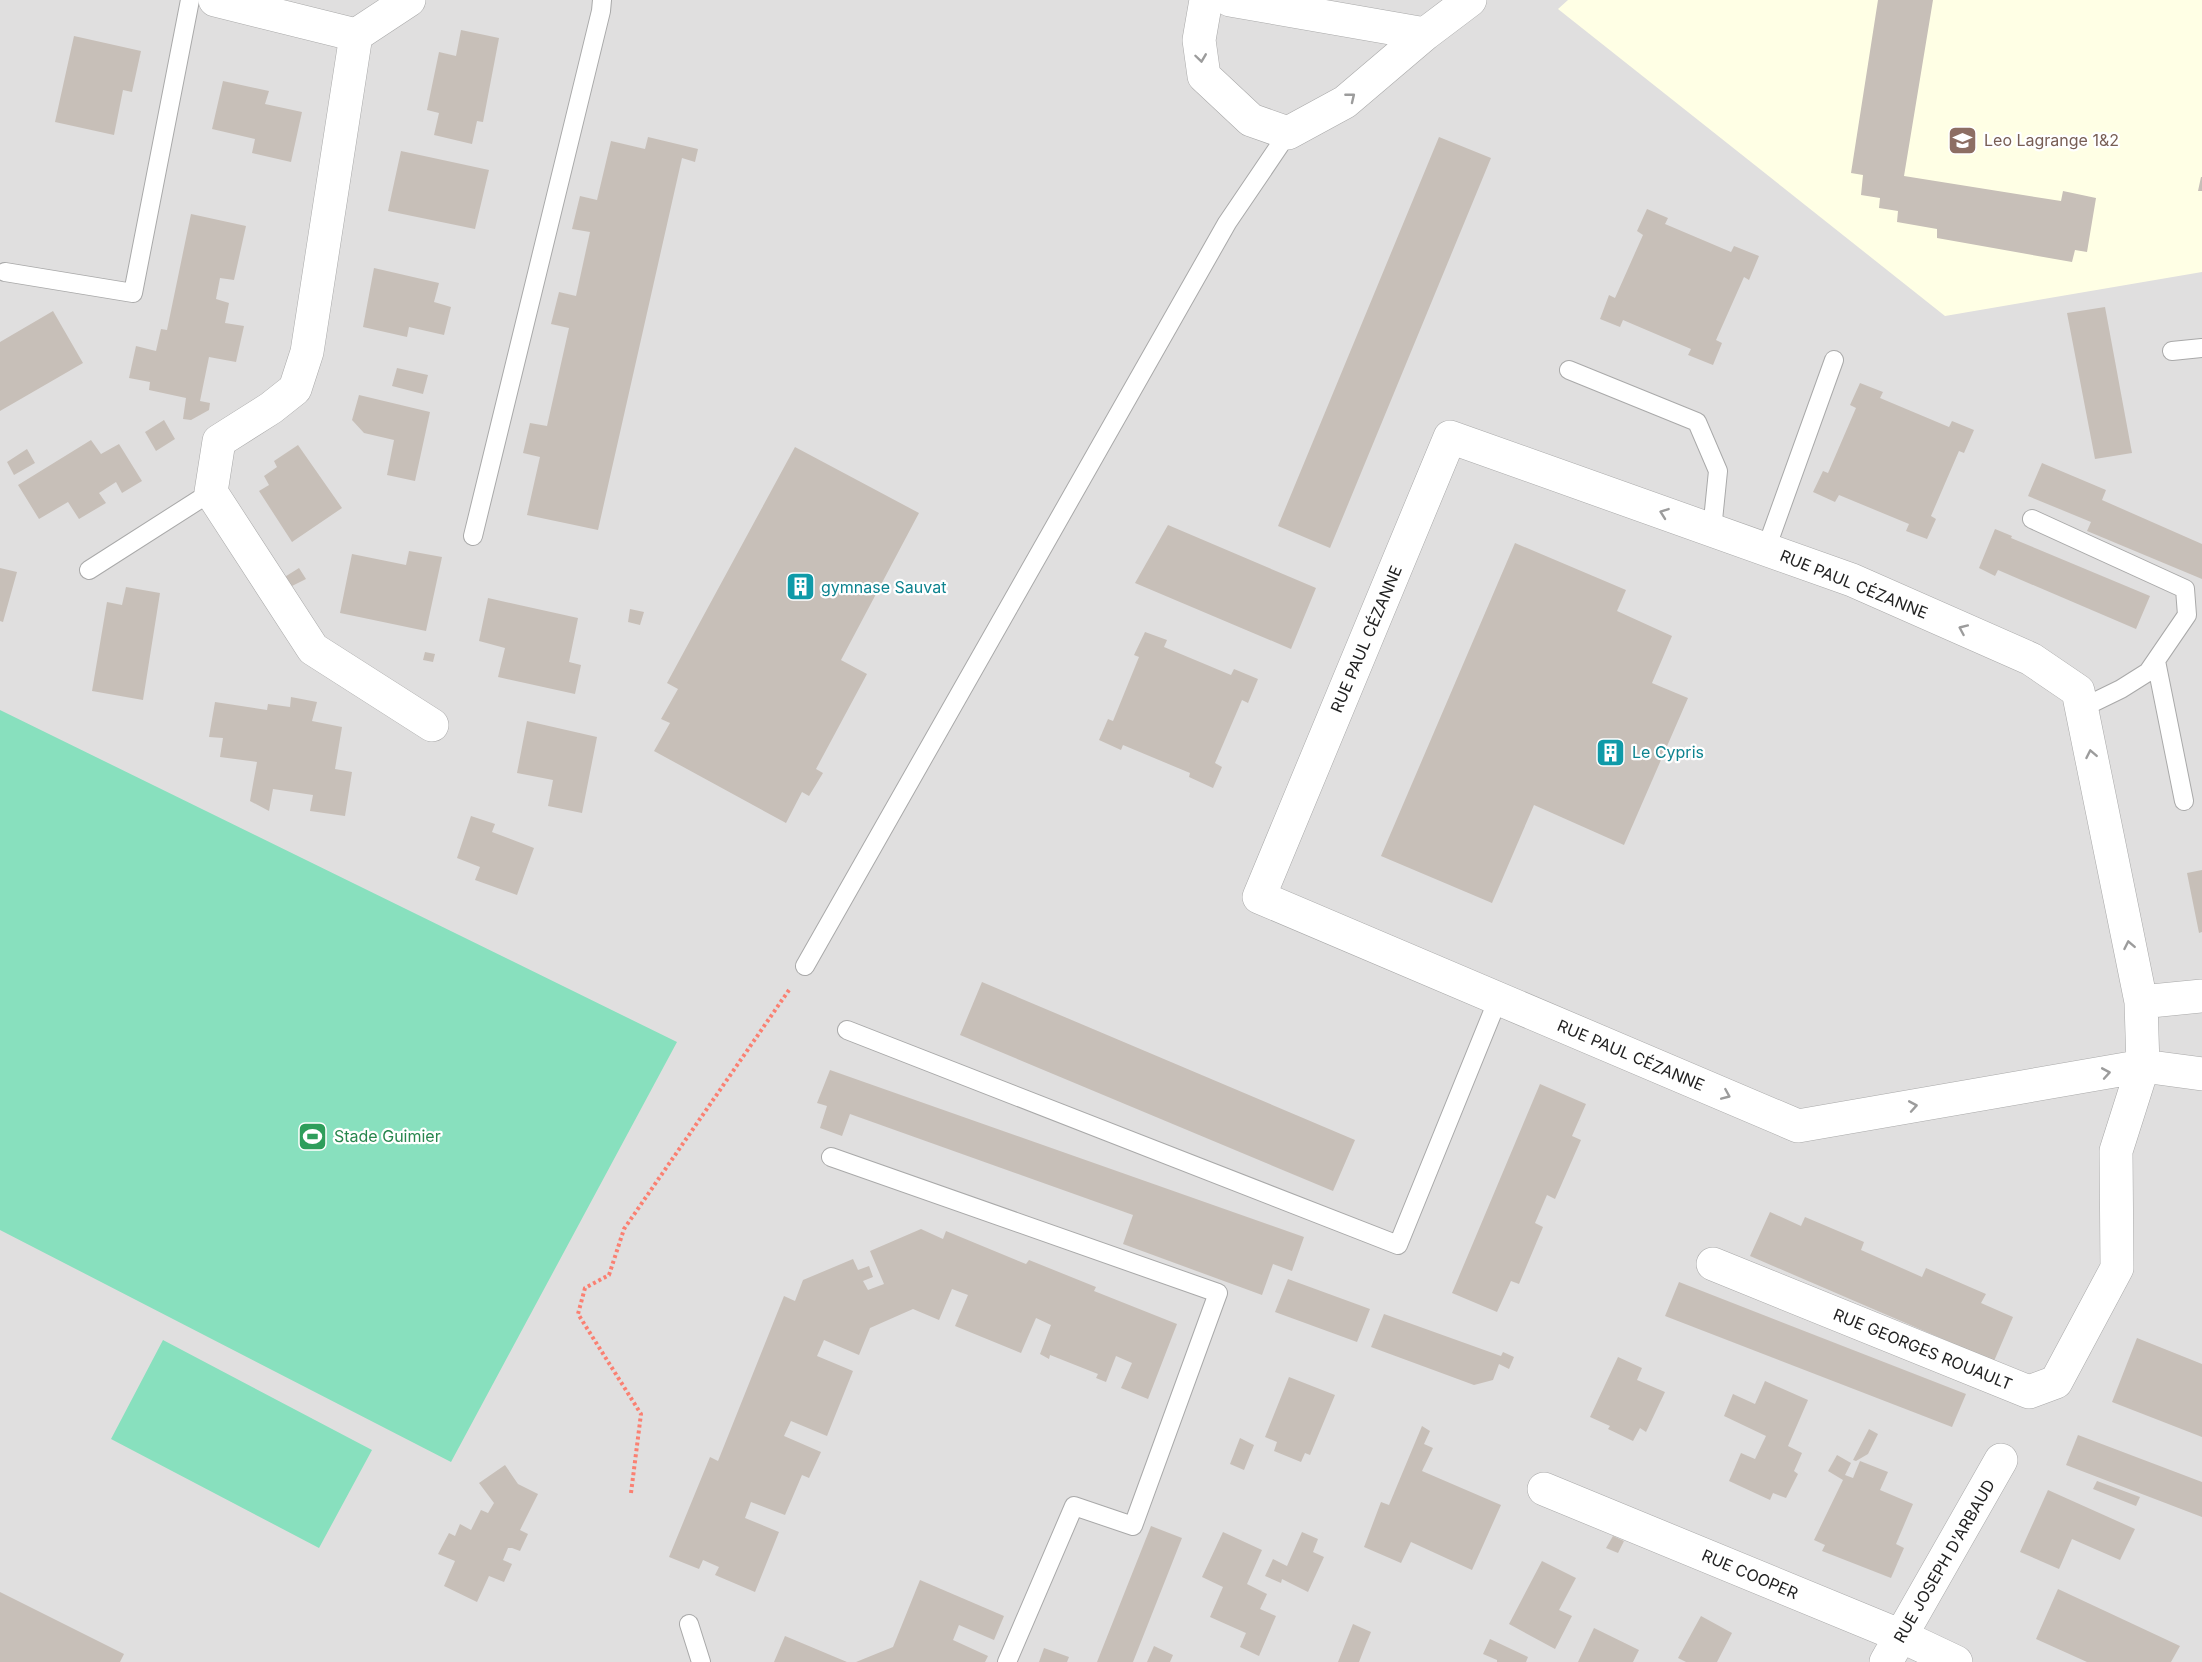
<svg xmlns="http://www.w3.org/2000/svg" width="2202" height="1662" viewBox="0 0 2202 1662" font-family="Inter,sans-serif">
<rect width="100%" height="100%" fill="#f2efe9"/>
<!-- residential -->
<path fill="#e0dfdf" d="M0,0H2202V1662H0Z"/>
<!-- education -->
<path fill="#ffffe5" d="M1568,0H2202V272L1945,316L1558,9Z"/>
<!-- pitch -->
<path fill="#88e0be" d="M0,710L677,1042L451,1462L0,1230Z
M163,1340L372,1450L319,1548L111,1439Z"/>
<!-- building -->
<path fill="#c7bfb8" d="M1878,0H1933L1904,176L2061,201L2063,191L2096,198L2087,252L2075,250L2072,262L1937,238V229L1897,222L1898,211L1879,208L1880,198L1861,195L1863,175L1851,173Z
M461,30L499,38L483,122L477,121L472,144L434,135L439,113L427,110L439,52L456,56Z
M74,36L141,51L132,92L123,90L114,135L55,122Z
M223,81L269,91L265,104L302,112L291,162L252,153L255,139L212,129Z
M648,137L698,149L695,162L682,158L598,530L527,515L540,457L523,453L530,423L547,426L569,328L551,324L559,292L576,296L590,232L572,229L580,196L597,200L611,141L645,149Z
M1439,137L1491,158L1330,548L1278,526Z
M401,151L489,170L475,229L388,211Z
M2201,177H2202V191H2198Z
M1647,209L1668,218L1665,224L1731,252L1734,246L1759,256L1749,280L1744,277L1716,340L1722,343L1713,365L1688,355L1691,349L1623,320L1620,327L1600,319L1609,295L1615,298L1643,235L1637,231Z
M191,214L246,226L234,280L220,278L216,299L229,303L225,323L244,326L236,362L209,357L200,401L210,403L209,410L191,420L183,419L186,398L149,390L150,382L129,378L136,346L156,351L161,329L167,330Z
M374,268L439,283L434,302L451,307L444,335L409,327L407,337L363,327Z
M2105,307L2132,453L2095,459L2067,313Z
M53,311L83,363L0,411V342Z
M397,368L428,375L423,394L392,386Z
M1860,383L1883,392L1880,398L1949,427L1952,421L1974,430L1964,453L1959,451L1931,516L1936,519L1927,539L1906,531L1909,524L1839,495L1835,502L1813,492L1823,471L1828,473L1856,408L1850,405Z
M359,395L430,412L415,481L387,475L394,440L364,433L352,420Z
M164,420L175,439L156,451L145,432Z
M91,440L101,454L119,444L142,481L122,493L116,482L99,493L106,503L79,519L68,502L39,519L18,485Z
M298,445L342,508L292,542L259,491L269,485L264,476L277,467L274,461Z
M795,447L919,513L841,660L867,674L816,769L823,773L809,796L802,792L786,823L654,751L670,723L661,719L678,689L667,683Z
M27,449L35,463L14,475L7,462Z
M2042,463L2106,490L2102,500L2202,544V579L2087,531L2091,522L2028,496Z
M1168,525L1316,588L1291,649L1135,583Z
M1995,529L2012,536L2011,538L2150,596L2136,629L1998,570L1995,576L1979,568Z
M1515,543L1626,590L1617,611L1672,636L1652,683L1688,698L1624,845L1534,805L1492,903L1381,856Z
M409,551L442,557L426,631L340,613L352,554L406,565Z
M0,568L17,572L3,622L0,621Z
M299,568L306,579L288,588L283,578Z
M126,587L160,593L143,700L92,691L107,602L122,605Z
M488,598L578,618L569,662L581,665L575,694L498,677L505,648L479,641Z
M630,609L644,612L640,625L628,622Z
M1145,632L1167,640L1164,647L1231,675L1234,669L1258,679L1248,703L1242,700L1215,763L1222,767L1213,788L1189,777L1190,773L1123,745L1121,750L1099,740L1108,719L1113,721L1139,657L1134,655Z
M425,652L435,654L433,662L423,660Z
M291,697L317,702L312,721L342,727L335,769L352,772L345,816L310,811L313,795L273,789L269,811L250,801L257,762L220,757L223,738L209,737L215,702L267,710L268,704L290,707Z
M527,721L597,737L582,813L548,806L553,780L517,773Z
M471,816L495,824L492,832L534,848L517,895L475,880L480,867L457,858Z
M2202,870V932L2199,933L2187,873Z
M982,982L1355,1140L1333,1191L960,1035Z
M830,1070L1304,1237L1292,1271L1273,1264L1262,1295L1123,1244L1133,1215L850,1114L842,1136L820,1128L827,1106L817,1103Z
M1540,1084L1586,1104L1572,1136L1581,1140L1555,1199L1547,1195L1535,1223L1543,1227L1519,1284L1511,1281L1497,1312L1452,1293Z
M1770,1212L1801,1226L1805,1217L1864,1242L1861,1250L1922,1277L1926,1268L1986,1294L1981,1303L2013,1317L1994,1361L1750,1256Z
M921,1229L943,1239L946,1231L1026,1264L1029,1260L1096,1287L1094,1291L1177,1324L1148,1399L1121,1388L1132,1363L1116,1356L1106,1382L1096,1378L1098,1374L1050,1355L1049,1359L1040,1354L1051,1325L1036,1318L1021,1353L955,1326L968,1295L952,1289L939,1320L913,1309L870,1328L859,1355L824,1340L817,1356L853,1371L827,1436L791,1421L784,1436L821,1452L809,1478L802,1475L785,1515L751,1502L745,1518L779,1532L755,1592L715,1575L719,1567L703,1560L699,1569L669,1557L710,1457L718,1461L784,1296L795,1301L803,1280L853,1259L858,1270L869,1266L873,1277L863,1281L868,1290L884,1284L870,1251Z
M1288,1279L1370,1309L1357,1342L1275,1312Z
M1679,1282L1966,1394L1952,1427L1665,1316Z
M1384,1314L1501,1356L1503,1352L1514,1357L1509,1369L1499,1364L1493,1380L1474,1385L1371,1347Z
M2137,1338L2202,1364V1437L2112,1402Z
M1618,1357L1642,1368L1637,1380L1665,1392L1646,1432L1640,1428L1633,1441L1608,1429L1610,1426L1590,1417Z
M1289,1377L1335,1395L1310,1455L1305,1453L1301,1462L1274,1451L1277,1442L1265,1437Z
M1765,1381L1808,1400L1788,1446L1802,1453L1794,1471L1798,1474L1786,1498L1773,1493L1770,1500L1729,1481L1741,1453L1755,1459L1766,1436L1724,1416L1733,1394L1755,1404Z
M1422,1426L1430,1431L1424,1444L1433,1448L1422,1471L1501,1505L1472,1570L1411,1542L1401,1563L1364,1547L1381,1502L1389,1505Z
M1869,1429L1878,1434L1868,1454L1856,1461L1853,1460Z
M2078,1435L2202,1482V1517L2066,1465Z
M1240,1438L1254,1445L1244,1470L1230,1464Z
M1837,1455L1851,1463L1845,1475L1853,1478L1860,1461L1888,1472L1880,1490L1913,1504L1896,1544L1904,1548L1891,1578L1822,1551L1825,1545L1814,1540L1843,1480L1828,1471Z
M505,1465L518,1484L538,1494L520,1530L528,1534L520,1551L512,1548H508L503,1560L512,1564L504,1582L489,1576L477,1602L444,1586L455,1561L438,1554L449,1533L455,1536L460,1524L471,1530L481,1510L488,1513L494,1503L479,1483Z
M2097,1481L2140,1497L2136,1506L2093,1489Z
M2048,1490L2135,1529L2120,1560L2072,1539L2059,1569L2020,1552Z
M1151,1526L1182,1538L1133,1662H1097Z
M1223,1532L1262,1550L1247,1584L1267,1594L1260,1609L1276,1616L1259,1656L1240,1647L1246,1633L1210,1617L1223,1587L1202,1577Z
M1302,1532L1318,1539L1313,1552L1324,1557L1308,1592L1282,1579L1281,1583L1265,1576L1273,1559L1287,1566Z
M1613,1536L1624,1541L1618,1553L1606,1548Z
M1542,1561L1576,1578L1559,1610L1572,1616L1555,1649L1509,1624Z
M920,1580L1004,1616L994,1640L959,1625L953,1640L988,1656L985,1662H856L893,1647Z
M2058,1589L2180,1646L2171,1662H2087L2036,1639Z
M0,1592L124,1654L120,1662H0Z
M1701,1616L1732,1633L1717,1662H1686L1678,1658Z
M1353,1624L1371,1632L1366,1644L1359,1662H1338Z
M1594,1628L1639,1650L1633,1662H1578Z
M785,1636L847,1662H774Z
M1490,1639L1528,1657L1526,1662H1497V1660L1483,1654Z
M1154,1646L1173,1655L1170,1662H1147Z
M1044,1648L1069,1657L1067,1662H1039Z"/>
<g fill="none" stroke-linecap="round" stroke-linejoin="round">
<defs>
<path id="service" d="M5,272L133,293L190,0
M2172,351L2202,348
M1569,370L1697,422L1718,471L1712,530
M2032,519L2185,589L2187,615L2148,672L2121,689L2082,708
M473,536L601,11L602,0
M1766,549L1834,360
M89,570L211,492
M2156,661L2184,801
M805,966L1227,223L1288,133
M847,1030L1398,1245L1498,999
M831,1157L1218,1293L1133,1526L1074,1506L1007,1662
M689,1624L701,1662"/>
<path id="minor" d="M215,0L356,35L409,0
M1206,0L1199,40L1204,76L1251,120L1288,133L1345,102L1425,34
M1230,0L1425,34L1470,0
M356,35L307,352L295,389L271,408L219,441L211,492L313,649L432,725
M2141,1002L2202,996
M1713,1264L2029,1392L2056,1382L2117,1268L2116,1151L2143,1066L2141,1002L2078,691L2031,659L1852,580L1450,437L1259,897L1798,1126L2143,1066L2202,1074
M1544,1489L1901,1636L1956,1662
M1886,1662L2001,1460"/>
</defs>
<!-- service casing -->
<use href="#service" stroke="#a9a9a9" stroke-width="20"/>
<!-- minor casing -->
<use href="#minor" stroke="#a9a9a9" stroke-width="34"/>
<!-- path -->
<path stroke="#fa8072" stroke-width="4" stroke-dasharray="3 3" stroke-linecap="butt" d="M631,1493L641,1414L578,1314L585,1288L609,1275L624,1229L789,990"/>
<!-- service -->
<use href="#service" stroke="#fff" stroke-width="18"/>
<!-- minor -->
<use href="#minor" stroke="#fff" stroke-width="33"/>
</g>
<!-- one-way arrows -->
<defs><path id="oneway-chevron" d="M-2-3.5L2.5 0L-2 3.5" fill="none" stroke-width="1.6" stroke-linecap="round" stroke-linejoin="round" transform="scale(1.5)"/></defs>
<g stroke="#9c9c9c">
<use href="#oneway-chevron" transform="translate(1201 58) rotate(82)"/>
<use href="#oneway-chevron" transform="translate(1351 97) rotate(-39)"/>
<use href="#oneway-chevron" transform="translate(1664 513) rotate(-160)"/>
<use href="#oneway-chevron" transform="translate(1963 629) rotate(-156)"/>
<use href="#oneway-chevron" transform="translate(2091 754) rotate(-101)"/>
<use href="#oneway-chevron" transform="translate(2129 945) rotate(-101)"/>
<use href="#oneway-chevron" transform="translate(2106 1073) rotate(-10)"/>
<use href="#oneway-chevron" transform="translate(1726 1095) rotate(23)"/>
<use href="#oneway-chevron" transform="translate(1913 1106) rotate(-10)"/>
</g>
<!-- icons -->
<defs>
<symbol id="university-square" viewBox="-11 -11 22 22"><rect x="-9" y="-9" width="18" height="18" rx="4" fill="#8d6e63" stroke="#fff"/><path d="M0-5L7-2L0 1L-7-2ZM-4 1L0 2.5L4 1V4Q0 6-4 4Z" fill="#fff"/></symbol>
<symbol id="building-square" viewBox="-11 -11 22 22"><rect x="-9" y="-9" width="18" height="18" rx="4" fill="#0f9aa8" stroke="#fff"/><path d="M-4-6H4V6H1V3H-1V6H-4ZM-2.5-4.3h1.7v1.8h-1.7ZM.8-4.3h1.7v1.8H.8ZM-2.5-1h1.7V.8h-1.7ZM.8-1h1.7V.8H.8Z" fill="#fff"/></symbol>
<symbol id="stadium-square" viewBox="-11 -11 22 22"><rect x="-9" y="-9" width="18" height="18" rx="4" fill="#2e9e5b" stroke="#fff"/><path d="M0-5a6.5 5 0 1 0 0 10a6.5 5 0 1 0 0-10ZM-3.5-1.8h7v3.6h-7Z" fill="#fff"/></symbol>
</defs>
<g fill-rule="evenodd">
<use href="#university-square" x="1946" y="124" width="33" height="33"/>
<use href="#building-square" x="784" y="570" width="33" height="33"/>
<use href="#building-square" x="1594" y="736" width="33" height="33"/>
<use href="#stadium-square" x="296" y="1120" width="33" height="33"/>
</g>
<g text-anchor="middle" stroke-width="4.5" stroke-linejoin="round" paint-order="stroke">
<!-- education labels -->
<g font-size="16" fill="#785e54" stroke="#fff" text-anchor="start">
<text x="1984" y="146">Leo Lagrange 1&amp;2</text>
</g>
<!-- street labels -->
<g font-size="16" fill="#222" stroke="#fff">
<text transform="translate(1854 584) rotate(22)" y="6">RUE PAUL CÉZANNE</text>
<text transform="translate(1366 639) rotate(-67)" y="6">RUE PAUL CÉZANNE</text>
<text transform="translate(1631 1055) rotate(23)" y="6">RUE PAUL CÉZANNE</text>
<text transform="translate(1923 1349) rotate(22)" y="6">RUE GEORGES ROUAULT</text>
<text transform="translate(1944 1561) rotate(-60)" y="6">RUE JOSEPH D'ARBAUD</text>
<text transform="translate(1750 1574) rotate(23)" y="6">RUE COOPER</text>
</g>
<!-- culture labels -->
<g font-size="16" fill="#0d838f" stroke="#fff" text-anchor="start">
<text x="821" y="593">gymnase Sauvat</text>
<text x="1632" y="758">Le Cypris</text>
</g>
<!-- leisure labels -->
<g font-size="16" fill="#27864d" stroke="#fff" text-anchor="start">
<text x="334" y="1142">Stade Guimier</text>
</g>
</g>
</svg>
